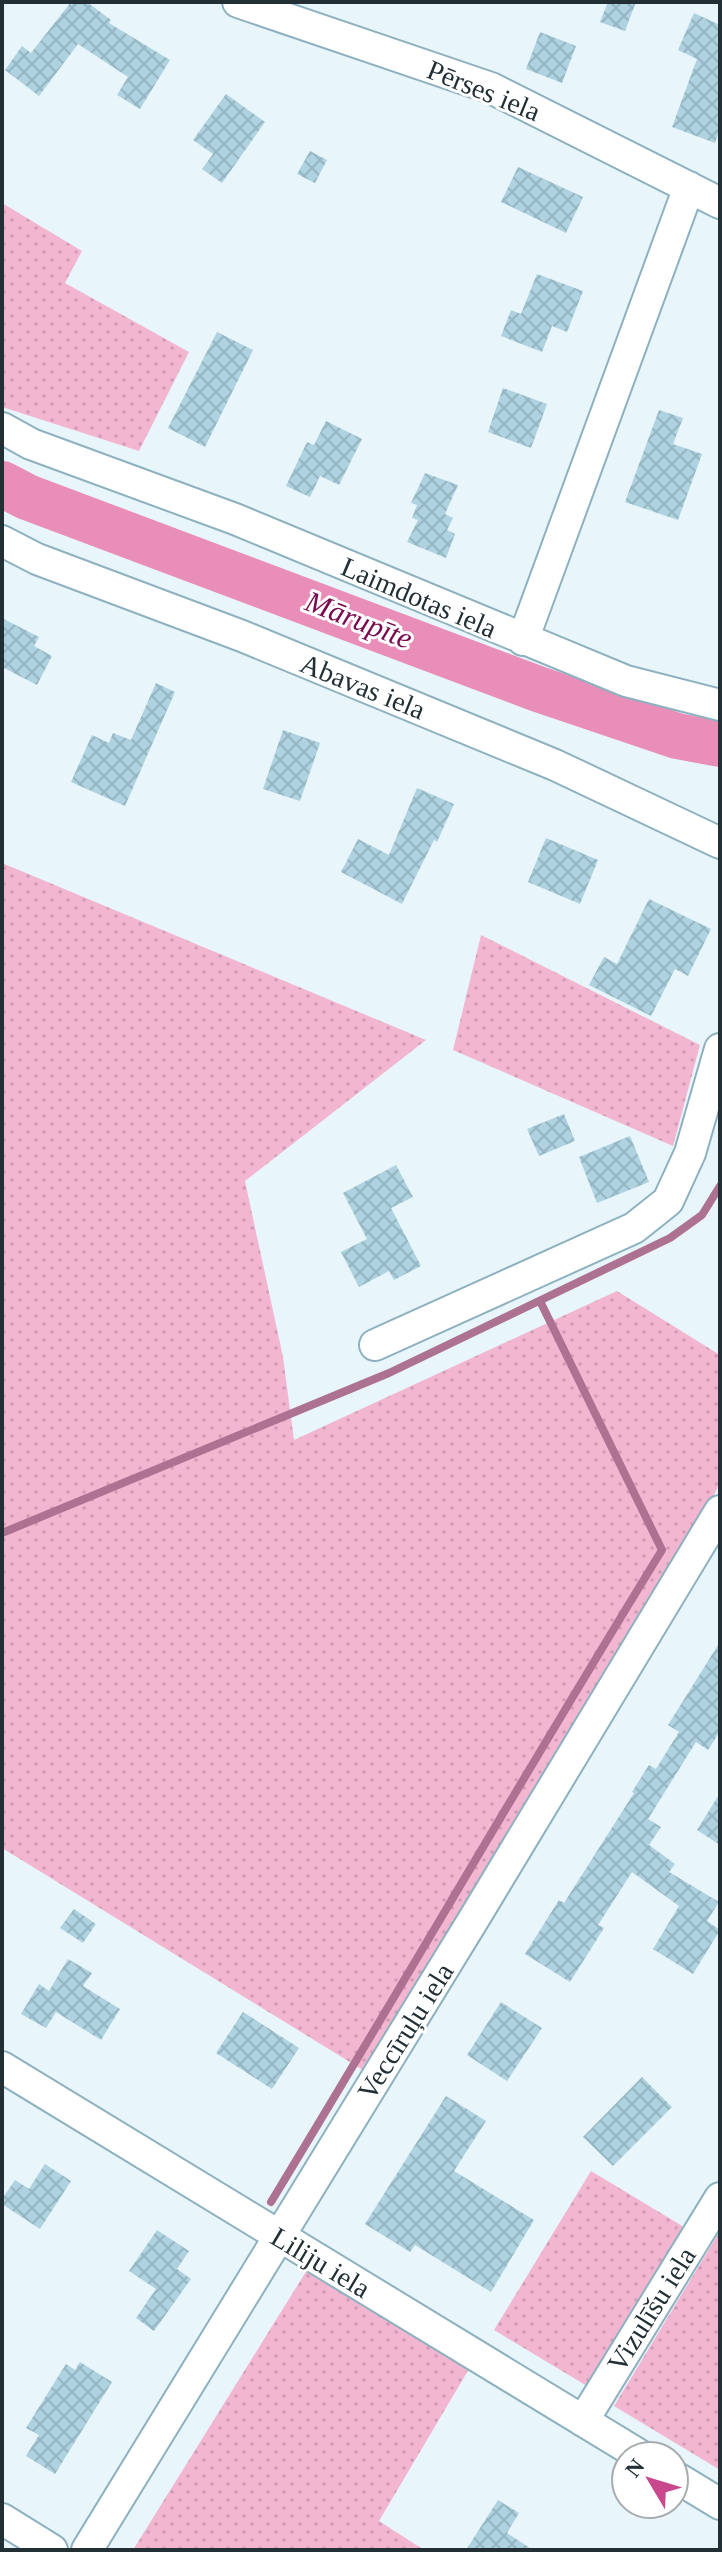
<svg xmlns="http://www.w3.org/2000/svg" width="722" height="2552" viewBox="0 0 722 2552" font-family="Georgia,serif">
<defs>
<pattern id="grass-dots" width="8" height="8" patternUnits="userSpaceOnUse" patternTransform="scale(2)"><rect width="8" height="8" fill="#f3b6d1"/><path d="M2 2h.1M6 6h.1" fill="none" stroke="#d09db4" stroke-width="1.8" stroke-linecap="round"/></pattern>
<pattern id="building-cross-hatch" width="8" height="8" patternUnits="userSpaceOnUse" patternTransform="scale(2)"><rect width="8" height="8" fill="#aed2e0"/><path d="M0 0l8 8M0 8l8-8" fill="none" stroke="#95b5c1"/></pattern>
</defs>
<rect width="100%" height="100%" fill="#e8f6fc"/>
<!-- grass -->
<path fill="url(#grass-dots)" d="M2,203L82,251L65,283L189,352L139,451L2,407Z
M2,863L426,1040L245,1181L283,1357L294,1440L617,1291L720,1355V1482L690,1547L366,2072L2,1848Z
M481,935L700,1045L673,1146L453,1050Z
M591,2171L689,2230L592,2389L494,2330Z
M720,2231V2470L614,2406Z
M307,2270L469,2369L379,2521L424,2550H133Z"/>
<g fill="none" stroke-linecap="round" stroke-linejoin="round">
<!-- stream -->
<path stroke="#ad7192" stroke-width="8" d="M2,1533L389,1373L670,1238L702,1215L720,1186
M271,2202C403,1985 529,1766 662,1550L540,1301"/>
<!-- river -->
<path stroke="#e98db9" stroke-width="46" d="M2,484L27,497L538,689L677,736L720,744"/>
</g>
<!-- building -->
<path fill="url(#building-cross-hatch)" d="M71,2H87L111,20L109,23L170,60L140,109L117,95L128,77L78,44L39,96L5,70L22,46L31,53Z
M608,2H636L625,31L600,22Z
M694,13L720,25V129L715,143L672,127L697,59L678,50Z
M540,32L576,46L562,83L526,69Z
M226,94L265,122L222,183L202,169L213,154L193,140Z
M310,151L327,160L315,183L297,174Z
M518,167L583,197L566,233L501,202Z
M537,274L583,291L567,332L552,326L542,352L501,336L511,310L521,314Z
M217,332L253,350L205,447L168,428Z
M503,388L547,404L531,448L488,432Z
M659,410L683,418L673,444L702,454L678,520L625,502Z
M326,421L362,439L339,485L320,476L310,497L286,486L307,442L314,445Z
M425,473L458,485L445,514L453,518L447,530L455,534L446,558L407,542L418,520L412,518L417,505L411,503Z
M2,618L39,637L34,646L52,656L37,685L2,667Z
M156,683L175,692L125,806L71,782L92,735L109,743L113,733L131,740Z
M283,730L320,743L300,801L263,789Z
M417,788L454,804L437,842L434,840L402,904L341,872L358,839L389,855Z
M546,838L598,860L580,904L528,882Z
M649,899L711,929L688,976L675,969L651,1016L589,985L604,957L617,964Z
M564,1114L575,1141L539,1156L527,1129Z
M630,1136L649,1182L597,1203L579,1157Z
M396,1165L413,1197L391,1208L421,1266L394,1280L389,1271L359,1287L341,1252L367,1239L343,1193Z
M720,1642V1731L708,1750L696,1742L648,1819L661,1827L649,1845L675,1864L669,1872L719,1902L707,1921L720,1930L693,1974L653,1949L679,1906L632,1872L598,1925L604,1928L570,1982L525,1954L559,1900L564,1903L634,1793L632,1792L649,1765L656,1769L679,1732L668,1725Z
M720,1793V1845L697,1830Z
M74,1909L96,1924L83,1943L60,1928Z
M68,1959L92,1973L83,1986L120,2009L101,2040L56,2012L46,2028L21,2014L39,1984L49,1991Z
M501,2002L542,2028L507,2081L467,2055Z
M243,2012L299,2048L272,2089L216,2053Z
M642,2077L672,2107L613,2166L583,2137Z
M446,2096L486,2121L454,2171L534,2220L491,2292L415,2245L410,2252L365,2224Z
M45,2164L71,2181L40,2229L2,2204V2199L15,2180L29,2189Z
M157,2230L189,2251L177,2269L191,2279L154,2331L136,2318L156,2289L129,2271Z
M80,2362L112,2382L55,2474L26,2456L39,2435L26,2428L66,2364L75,2370Z
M498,2500L519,2513L507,2533L533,2550H466Z"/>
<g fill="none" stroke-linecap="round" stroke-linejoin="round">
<defs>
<path id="street" d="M238,2L491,88L720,203
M2,428L31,444L235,519L626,681L720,705
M2,541L37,559L242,636L555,765L720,843
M523,640L689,187
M375,1345L634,1228L668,1201L690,1153L720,1049
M2,2067L641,2456
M583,2421L720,2198
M674,2476L720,2504
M2,2519L52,2550
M87,2550L475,1917L720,1511"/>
</defs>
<!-- street casing -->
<use href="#street" stroke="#8eb1bf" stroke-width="34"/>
<!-- street -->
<use href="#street" stroke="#fff" stroke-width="30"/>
</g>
<g text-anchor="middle" stroke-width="6" stroke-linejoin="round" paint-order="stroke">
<!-- street labels -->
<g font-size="28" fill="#223036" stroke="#fff">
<text transform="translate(484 90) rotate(22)" y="10">Pērses iela</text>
<text transform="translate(419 597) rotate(23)" y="10">Laimdotas iela</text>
<text transform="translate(363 686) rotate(22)" y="10">Abavas iela</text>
<text transform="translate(405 2031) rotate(-58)" y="10">Veccīruļu iela</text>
<text transform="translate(321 2262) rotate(31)" y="10">Liliju iela</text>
<text transform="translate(651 2309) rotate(-58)" y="10">Vizulīšu iela</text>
</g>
<!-- water labels -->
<g font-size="30" font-style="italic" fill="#790b4e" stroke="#fff">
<text transform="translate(359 620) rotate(21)" y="10">Mārupīte</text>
</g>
</g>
<!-- border -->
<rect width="722" height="2552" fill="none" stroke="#223036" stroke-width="8"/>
<!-- north arrow -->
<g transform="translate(650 2480) rotate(308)"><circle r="38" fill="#ffffff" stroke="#a7acaf" stroke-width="2"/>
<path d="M0-6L14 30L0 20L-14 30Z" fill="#c9478d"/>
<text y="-12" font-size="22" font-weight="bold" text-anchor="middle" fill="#223036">N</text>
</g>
</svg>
